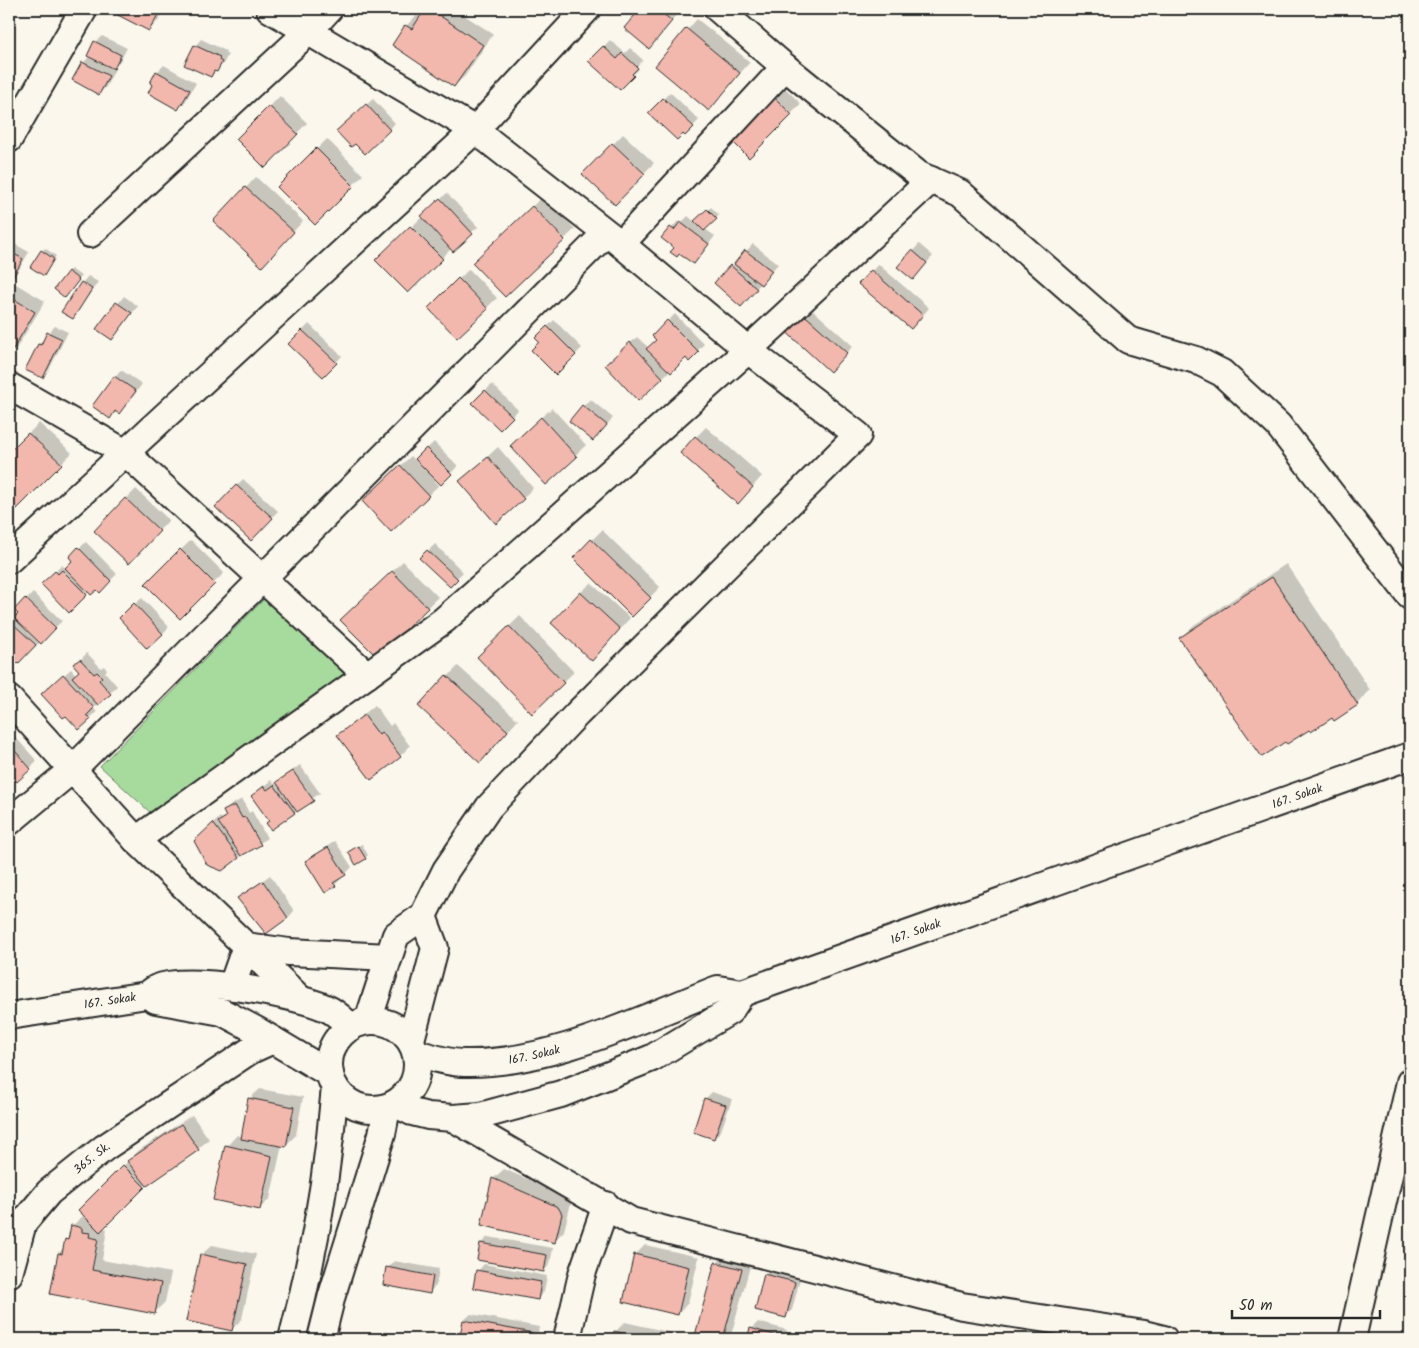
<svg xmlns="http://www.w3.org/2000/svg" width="1419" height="1348" viewBox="0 0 1419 1348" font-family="Kalam,sans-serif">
<rect width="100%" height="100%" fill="#fbf7ec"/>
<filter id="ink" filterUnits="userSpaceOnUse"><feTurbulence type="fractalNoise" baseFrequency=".02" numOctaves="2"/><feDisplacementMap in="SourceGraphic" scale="10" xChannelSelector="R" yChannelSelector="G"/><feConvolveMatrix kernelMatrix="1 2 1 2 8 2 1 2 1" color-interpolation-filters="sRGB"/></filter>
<g filter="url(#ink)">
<!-- green -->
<path fill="#a7db9e" stroke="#698364" d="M264,599L347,676L153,815L100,766Z"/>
<!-- shadow -->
<path fill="#0003" d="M108,9H165L159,20L149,30Z
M427,9H455L493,34L465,76L454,86L394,45L406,26L417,15L421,18Z
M641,9H671L677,14L655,40L626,28Z
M697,19L750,62L709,109L656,66Z
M102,36L127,48L120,61L113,68L115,69L106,87L99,93L74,80L83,63L90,56L95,42Z
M201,39L226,51L225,53L228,55L223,64L211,76L195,46Z
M610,40L625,53L630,48L643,60L637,67L639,69L620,88L590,61Z
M164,65L196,83L185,102L178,109L157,72Z
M780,83L801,104L749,156Z
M670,92L699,120L685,135L650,113Z
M280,96L307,123L265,166L238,139Z
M373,99L395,123L389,130L344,125Z
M623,134L654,163L615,203L584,174Z
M327,139L363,175L315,223L279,187Z
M256,177L303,221L272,255L215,221Z
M447,193L478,227L452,248L408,291L377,260Z
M543,196L575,229L505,295L484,253Z
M711,207L719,215L705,229L715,236L694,263L663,238L678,221L681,223L688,216L695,222Z
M11,242L29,252L18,271L11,278L9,276V244Z
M753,244L778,264L747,299L716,283Z
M919,244L933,256L919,272L913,251Z
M45,248L56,256L44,274L42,251Z
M878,264L929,308L918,321L872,271Z
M71,269L81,276L68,293V272Z
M469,269L497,298L457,336L430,308Z
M88,276L98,282L73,318L82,283Z
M9,280L45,301L16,349L9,356Z
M124,296L138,306L112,339L98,329Z
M805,303L853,346L837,364L783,327Z
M675,314L704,344L689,360L686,357L638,399L613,359L637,337L649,348L658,340L653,336Z
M554,320L582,348L556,374L536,338Z
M309,324L342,356L323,376L290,344Z
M55,326L68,332L49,370L43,377L27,369L39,344Z
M121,370L142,384L126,406L109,417L93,406Z
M492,384L518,410L500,428L474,403Z
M590,399L613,418L600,433L571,421Z
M552,408L586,445L546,483L521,435Z
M39,423L72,453L9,515V453Z
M706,427L762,476L748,492L696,437Z
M434,442L458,466L441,483L436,478L434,480L439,485L391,530L374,490L411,456L415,460Z
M498,447L533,488L523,498L461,481Z
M243,479L278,511L251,539L217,507Z
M136,489L169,520L139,552L95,531Z
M602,530L660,587L632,616L574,558Z
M191,540L224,573L180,617L147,584Z
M86,542L117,574L100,591L97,588L89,592L69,611L43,584L62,565L65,568L74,561L70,557Z
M435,544L463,572L450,585L421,558Z
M403,561L438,597L377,656L342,620Z
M1286,564L1370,690L1357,704L1180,638L1194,625Z
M591,583L630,618L602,649L580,593Z
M33,593L62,621L18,663L9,654V623L20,614L16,610Z
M142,598L169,627L162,634L127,611Z
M520,616L574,672L532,712L478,657Z
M87,653L101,668L104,666L107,670L105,672L117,686L93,708L97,712L90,718L49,688L71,669L76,675L81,671L75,665Z
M458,666L518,720L490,751L420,706Z
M375,705L390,726L393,723L410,746L400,756L339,735Z
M9,730L37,761L9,790Z
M300,765L320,793L294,812L270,820L252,796L271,780L274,784Z
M242,799L249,813L252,811L267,838L221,870L196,841L220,817L222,819L226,815L224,812L231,805Z
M335,841L352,867L335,885L307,861Z
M362,844L368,855L365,858L353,849Z
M270,875L294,911L288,918L252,911L249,913L239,898Z
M260,1089L303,1097L296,1135L286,1145H282L270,1199L259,1209L227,1146L237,1135L243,1137L249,1099Z
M712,1092L732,1099L721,1131L714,1138L705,1099Z
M192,1115L209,1139L198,1149L147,1183L103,1228L107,1229L102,1260L171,1273L165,1302L155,1312L59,1254L71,1235L72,1226L83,1216H86L80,1210L138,1151Z
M504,1169L568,1197L571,1203L564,1231L554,1241L493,1179Z
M488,1237L553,1248L550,1264L544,1271L481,1243Z
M212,1245L256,1254L242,1319L232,1329L201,1255Z
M645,1245L699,1257L688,1303L678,1314L635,1255Z
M727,1252L752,1259L730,1339H696L717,1263Z
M394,1261L439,1269L436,1286L429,1292L388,1268Z
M484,1264L547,1276L544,1292L538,1298L478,1271Z
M772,1268L801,1275L792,1310L786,1316L765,1275Z
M471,1314L539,1327L537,1339H485L462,1335L464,1320Z
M625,1322L682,1335L681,1339H613L615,1332Z
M758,1322L787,1330L785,1339H748L751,1329Z"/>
<!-- building -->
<path fill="#f2b8ad" stroke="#2b2b2b" d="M106,9H161L149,31Z
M425,9H430L483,45L454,87L392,45L405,25L412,29Z
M640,9H657L672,21L649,49L624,28Z
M686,28L740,73L709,111L655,66Z
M94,41L121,55L114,69L87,56Z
M194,45L220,57L219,60L222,62L217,72L214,71L211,77L184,65Z
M603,46L617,59L622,53L638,68L632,74L634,76L620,90L588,61Z
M82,62L109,76L99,95L72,80Z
M156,71L190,90L178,110L148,93L152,85L150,83Z
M769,92L792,115L749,158L726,135Z
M663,98L694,127L685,136L683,134L677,140L648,113Z
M366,104L390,130L365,154L355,144L351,147L336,131Z
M269,106L298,134L265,168L236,139Z
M612,143L645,174L615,205L582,174Z
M316,148L354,186L315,225L277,187Z
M245,187L294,232L262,267L213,221Z
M440,198L473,234L453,252L421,216Z
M532,206L565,240L505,297L472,263Z
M707,209L717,219L704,231L694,221Z
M680,222L709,244L694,264L679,254L677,257L670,252L674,248L661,238L670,227L674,230Z
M410,226L443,259L408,293L375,260Z
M41,250L54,259L44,276L30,267Z
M745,250L772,271L761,285L734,264Z
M912,250L927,263L913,280L897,267Z
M9,251L23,259L12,279L9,277Z
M730,265L757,289L741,307L714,283Z
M871,270L923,315L911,329L858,284Z
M68,271L79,280L65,298L54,289Z
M458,278L488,309L457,338L428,308Z
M81,282L92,289L73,319L61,312Z
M9,296L35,312L9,356Z
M116,302L132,313L112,340L96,329Z
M798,309L847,353L830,372L781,327Z
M667,320L699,352L689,362L686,358L671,373L646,349L656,340L652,336Z
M547,326L576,355L556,375L531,350L539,342L535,338Z
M302,330L337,363L323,377L288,344Z
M47,332L62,339L43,378L25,370L38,344L41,345Z
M630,342L663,378L638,401L605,365Z
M114,376L136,391L119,414L115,411L110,419L92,406Z
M485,390L513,417L500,430L472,403Z
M582,405L607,425L593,441L569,421Z
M541,417L577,457L546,485L510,446Z
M28,433L62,464L9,517V452Z
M695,436L753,487L738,504L680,453Z
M426,448L452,474L441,485L415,459Z
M488,457L524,499L496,524L459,481Z
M400,465L429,496L391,532L362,501Z
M236,485L273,518L251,541L215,507Z
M125,498L160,531L129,564L94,531Z
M591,539L651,598L632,617L573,558Z
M78,547L111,581L100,593L97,590L91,595L65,568L72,561L69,557Z
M180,549L215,584L180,619L145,584Z
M427,550L458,579L450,587L419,558Z
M62,570L87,595L69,613L41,584L55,571L58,574Z
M392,571L428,608L377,657L340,620Z
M1272,577L1358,705L1334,721L1332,718L1311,732L1309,730L1287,744L1285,742L1262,757L1179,638Z
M580,592L620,629L592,661L551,623Z
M25,598L56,628L41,644L14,618L18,614L14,610Z
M134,603L163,634L147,649L119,618Z
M10,621L36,645L18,664L9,656Z
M509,626L564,683L532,714L477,657Z
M80,659L94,674L97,672L102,677L99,680L111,694L98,705L72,677L79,671L73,664Z
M63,674L94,708L87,715L91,719L79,730L66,716L63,718L41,694Z
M446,675L508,731L480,763L418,706Z
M364,715L379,735L382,732L401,757L371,780L337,735Z
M9,744L31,769L17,782L9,773Z
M293,771L314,801L297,812L276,782Z
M274,785L295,813L271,830L266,823L269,821L251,796L264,786L267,790Z
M235,805L242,818L245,817L261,845L241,856L218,822L226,817L223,811Z
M213,823L239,858L222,871L207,865L194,841Z
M358,846L366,859L356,865L348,852Z
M328,847L346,875L333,883L336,886L325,893L305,861Z
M263,881L288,918L266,934L237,898Z
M248,1098L294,1107L286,1147L241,1139Z
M704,1098L726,1105L714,1139L693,1132Z
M181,1124L199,1150L147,1186L127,1161Z
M225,1145L272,1156L260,1210L213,1200Z
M123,1165L145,1187L100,1232L78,1210Z
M492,1178L558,1207L562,1214L555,1243L481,1225Z
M71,1225L82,1228V1232L90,1233L89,1237L98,1239L92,1270L161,1283L155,1314L50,1294L58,1253L62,1254L65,1239L68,1240Z
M480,1243L547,1255L544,1272L477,1260Z
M200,1254L247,1264L232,1331L186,1321Z
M634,1254L689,1267L678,1315L623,1302Z
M715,1262L742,1269L723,1339H694Z
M386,1267L433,1276L430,1294L383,1285Z
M476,1270L541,1282L538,1300L473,1288Z
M764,1274L795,1282L786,1318L755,1310Z
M463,1320L533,1333L532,1339H478L460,1336Z
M750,1328L781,1337L780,1339H747Z
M614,1331L647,1339H612Z"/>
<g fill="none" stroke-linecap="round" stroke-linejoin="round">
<defs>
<g id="minor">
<path d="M270,9L475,130L621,244L748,350L858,435L577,714L489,807L446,870L423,916L396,935L368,1021"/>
<path d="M718,9L785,67L919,175L960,193L1128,340L1196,360L1222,373L1278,425L1410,596"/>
<path d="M9,139L84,9"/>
<path d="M90,234L309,31L329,9"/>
<path d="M621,244L785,67"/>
<path d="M9,386L126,453L367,675"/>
<path d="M9,560L475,130L587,9"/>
<path d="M9,699L136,840L246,946L232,986"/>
<path d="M9,822L73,769L605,234"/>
<path d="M136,840L444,620L748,350L931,180"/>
<path d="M246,946L289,952L389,957"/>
<path d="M246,946L300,999"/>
<path d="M148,995L156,1000L222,1012L256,1030L330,1074"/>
<path id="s1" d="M9,1016L147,995C150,993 154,989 157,988C188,975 295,994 326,1008C336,1012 343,1020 351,1027"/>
<circle cx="373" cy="1065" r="44"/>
<path d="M411,1040L435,948L423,916"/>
<path id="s2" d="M416,1053C431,1057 448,1063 464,1063C549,1065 640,1019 718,989L742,993L1410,756"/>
<path d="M396,1104L412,1112L428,1116L453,1118L480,1116L561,1094L652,1058L730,1011L742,993"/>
<path d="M453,1118L631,1221L962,1306L1144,1334L1164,1339"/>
<path id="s3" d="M9,1274L23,1223L49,1192L104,1148L251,1050L273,1040"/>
<path d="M292,1339C314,1256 328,1173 335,1087"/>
<path d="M321,1339L332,1295L382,1134L387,1108"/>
<path d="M567,1339L582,1274L606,1205"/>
<path d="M1352,1339L1410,1082"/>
</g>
</defs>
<!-- minor casing -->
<use href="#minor" stroke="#2b2b2b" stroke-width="30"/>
<!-- minor -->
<use href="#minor" stroke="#fbf7ec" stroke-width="26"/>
</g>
</g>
<g text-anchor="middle" stroke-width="4" stroke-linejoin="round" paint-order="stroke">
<!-- street labels -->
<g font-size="12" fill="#2b2b2b" stroke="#fbf7ec">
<text dy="4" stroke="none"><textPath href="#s2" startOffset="929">167. Sokak</textPath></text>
<text dy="4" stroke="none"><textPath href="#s2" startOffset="524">167. Sokak</textPath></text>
<text dy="4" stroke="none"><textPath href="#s1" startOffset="102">167. Sokak</textPath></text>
<text dy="4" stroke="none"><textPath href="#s2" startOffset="120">167. Sokak</textPath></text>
<text dy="4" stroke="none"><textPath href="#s3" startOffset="148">365. Sk.</textPath></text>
</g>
</g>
<!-- margin -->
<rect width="1419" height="1348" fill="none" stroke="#fbf7ec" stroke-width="30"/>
<rect x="15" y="15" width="1389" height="1318" fill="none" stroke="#2b2b2b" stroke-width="2" filter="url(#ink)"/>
<!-- scale -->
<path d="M1232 1310v8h148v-8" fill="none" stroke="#2b2b2b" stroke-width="2.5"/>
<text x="1239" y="1310" font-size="15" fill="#2b2b2b" stroke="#fbf7ec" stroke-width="4" paint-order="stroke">50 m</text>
</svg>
